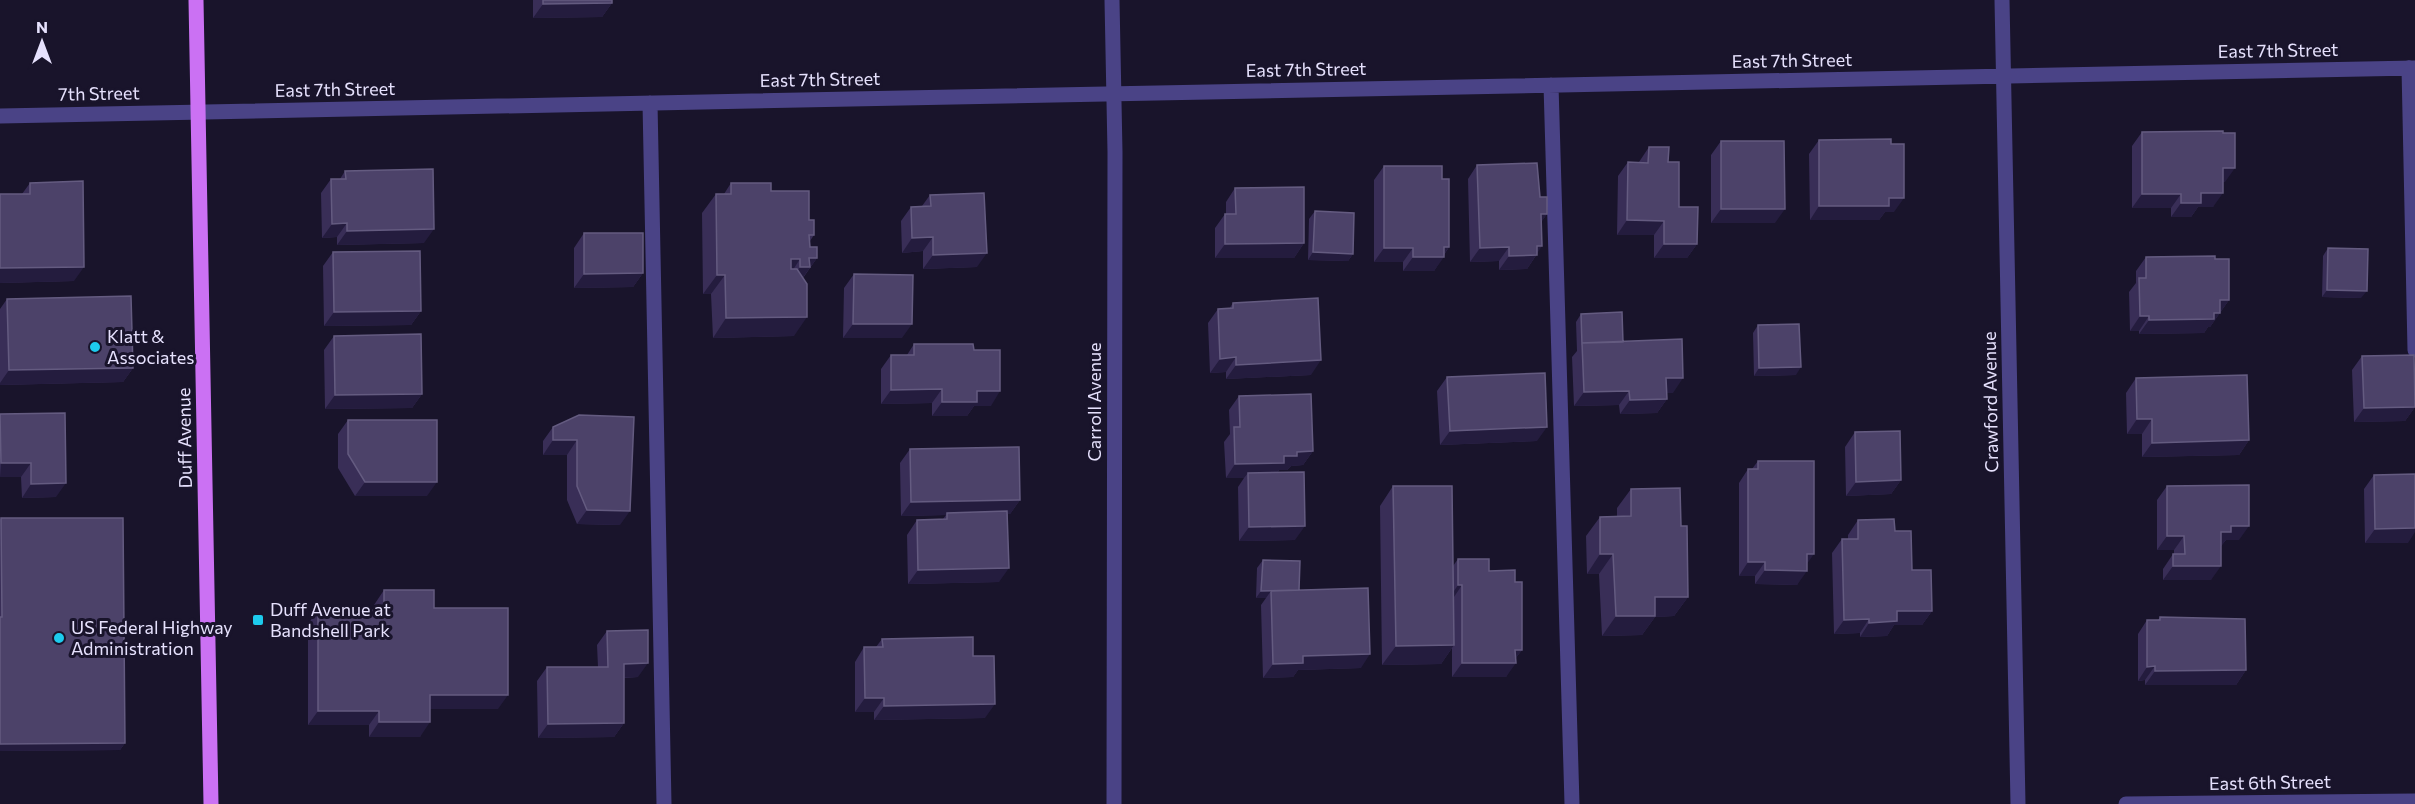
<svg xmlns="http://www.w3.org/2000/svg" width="2415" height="804" viewBox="0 0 2415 804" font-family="Commissioner,sans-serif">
<rect width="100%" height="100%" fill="#19142b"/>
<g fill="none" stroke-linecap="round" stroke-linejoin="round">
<!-- minor -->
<path stroke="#4a4386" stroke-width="15" d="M1112,0L1115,152L1114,804
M2002,0L2018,804
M2409,68L2415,350
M1551,85L1572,804
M650,103L664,804
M0,116L2415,68
M2126,804L2415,801"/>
<!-- major -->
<path stroke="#cb71f3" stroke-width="15" d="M196,0L211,804"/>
</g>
<!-- wall -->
<path fill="#392e57" d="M533,0H612V3L602,17L533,18Z
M2142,132L2225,182H2223L2213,207H2198L2191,217H2171V208H2132V146Z
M1819,140L1894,212H1885L1879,220H1810L1809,154Z
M1721,141L1775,223H1711V155Z
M1649,147L1668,162L1679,207L1697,244L1687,258H1654V235H1617L1618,176L1628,162H1639Z
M1477,165L1540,197L1547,214L1541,222L1537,254L1527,269L1499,270V261L1470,262L1468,179Z
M1384,166L1442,179L1449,247L1434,271H1403V262H1374V180Z
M345,171L424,243L337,245V237L322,238L321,193L331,179H340Z
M30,183L74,281L0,283V194H22Z
M731,183L771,191L809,220L814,235L810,241V247L817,258L803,278L794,336L713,338L711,294H703L702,213L716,194H724Z
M1235,188L1304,243L1294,258H1215V228L1225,214H1226V202Z
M930,195L977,267L923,269V251L902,253L901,221L911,207L922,206Z
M1315,211L1353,254L1348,261L1308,260L1309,219Z
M584,233L643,273L633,287L574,288V248Z
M2328,248L2361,298L2322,297L2323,256Z
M333,252L421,311L411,325L324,326L323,266Z
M2146,257L2215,259L2229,300L2210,327H2208L2204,333L2139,334V331H2130L2129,292L2136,283V271Z
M854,274L902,338H843L844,288Z
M7,299L133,368L123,382L0,385V309Z
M1233,303L1311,375L1226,379V372L1210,373L1208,323L1218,309H1229Z
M1581,314L1623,342L1673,393H1666L1667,399L1657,413L1620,414L1619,405L1574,406L1572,357L1577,351L1576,322Z
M1758,325L1796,375L1754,376L1753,333Z
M334,336L422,394L412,408L325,409L324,350Z
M914,344L974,350L991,406H974L967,416H932V403L881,404V369L891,355H907Z
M2362,356L2415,407L2405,421L2354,422L2352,370Z
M1447,377L1537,441L1440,445L1437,391Z
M2136,378L2249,440L2239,455L2142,457V434H2127L2126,393Z
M1239,396L1313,451L1303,465L1291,466L1287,470H1279L1278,472L1295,540L1239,541L1238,487L1244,478H1226L1224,442L1230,434L1229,410Z
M0,414L56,497L22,498L21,477H0Z
M579,415L620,525L577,524L567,500V455H543V441L553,427Z
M348,420L427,496H355L338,468V434Z
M1855,432L1901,480L1891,494L1846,496L1845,447Z
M910,449L1020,500L1010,514H1008L999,582L908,584L907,535L917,520L943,519L946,515L901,516L900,463Z
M1758,461L1807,564L1797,585L1755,584V576H1739V483L1748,469H1752Z
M2374,475L2408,543H2365L2364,489Z
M1393,486L1453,566L1458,559L1515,582L1522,650L1515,659L1506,677H1452V648L1441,664L1382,665L1380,506Z
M2167,486L2239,540H2226L2221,546L2211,580H2163V569L2173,554H2174V550H2157V500Z
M1631,489L1681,526L1688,597L1674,616L1655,617L1642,635L1602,636L1599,574H1587L1586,536L1600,517L1617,516V508Z
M1,518L125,743L120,750L0,751V520Z
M1858,520L1895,531L1912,570L1932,611L1922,625H1894L1887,636L1860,637V633L1834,634L1832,553L1842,539H1848V535Z
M1263,560L1299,590L1361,668L1298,670L1293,677L1263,678L1261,605L1266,598H1256L1257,568Z
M384,590L434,608L498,709H430L420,737H369V725H308V624L318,610H374V605Z
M2160,617L2246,670L2236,685H2145V680L2138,681V634L2147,620H2158Z
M607,631L638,677L624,678V723L614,737L538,738L537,681L547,667H598L597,645Z
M882,639L973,656L985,718L874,720V712H855V662L864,647H876Z"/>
<!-- shaded-wall -->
<path fill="#241c3e" d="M612,3L602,17L533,18L543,4Z
M2223,168H2235L2225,182H2213Z
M2201,193H2223L2213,207H2198L2191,217H2171L2181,203Z
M2142,194H2181L2171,208H2132Z
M1889,198H1904L1894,212H1885L1879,220H1810L1819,206Z
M1721,209H1785L1775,223H1711Z
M1541,214H1547L1537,228Z
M1627,220L1664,221L1654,235H1617Z
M347,223L337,237L322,238L332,224Z
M434,229L424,243L337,245L347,231Z
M933,237L923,251L902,253L912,238Z
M1304,243L1294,258H1215L1225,244Z
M1664,244H1697L1687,258H1654Z
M1537,246H1542L1527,269L1499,270L1509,256Z
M1444,247H1449L1442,257H1444L1434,271H1403L1413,257Z
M1509,247L1499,261L1470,262L1480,248Z
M1384,248H1413L1403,262H1374Z
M1313,252L1353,254L1348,261L1308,260Z
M987,253L977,267L923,269L933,255Z
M809,258H817L796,287H787L800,267Z
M791,259H800L787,279Z
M84,267L74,281L0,283V268Z
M643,273L633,287L574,288L584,274Z
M717,275H725L711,294H703Z
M2327,290L2367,291L2361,298L2322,297Z
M2220,300H2229L2210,327H2208L2204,333L2139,334L2149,320Z
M421,311L411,325L324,326L334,312Z
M2140,316H2149L2139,331H2130Z
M807,317L794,336L713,338L726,318Z
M853,324H912L902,338H843Z
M1236,357L1226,372L1210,373L1220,359Z
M1321,360L1311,375L1226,379L1236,365Z
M1801,367L1796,375L1754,376L1759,368Z
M133,368L123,382L0,385V383L9,370Z
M1666,378H1683L1673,393H1656Z
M942,389L932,403L881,404L891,390Z
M977,391H1000L991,406H974L967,416H932L942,402Z
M1629,391L1619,405L1574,406L1584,392Z
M422,394L412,408L325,409L335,395Z
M1667,399L1657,413L1620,414L1630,400Z
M2415,407L2405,421L2354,422L2364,408Z
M2137,419H2152L2142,434H2127Z
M1547,427L1537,441L1440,445L1450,431Z
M553,440H577L567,455H543Z
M2249,440L2239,455L2142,457L2152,443Z
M1313,451L1303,465L1291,466L1287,470H1279L1274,477L1248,473L1244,478H1226L1235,464L1284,456L1297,452Z
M1,463H31L21,477H0Z
M1901,480L1891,494L1846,496L1856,482Z
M365,482H437L427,496H355Z
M66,483L56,497L22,498L31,484Z
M1020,500L1010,514L947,515V513L946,515L901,516L911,502Z
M587,510L630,511L620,525L577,524Z
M1305,526L1295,540L1239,541L1249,527Z
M2231,526H2249L2239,540H2226L2221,546H2211L2221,532Z
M2415,528V532L2408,543H2365L2375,529Z
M2167,536H2184L2174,550H2157Z
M1600,554H1613L1599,574H1587Z
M1807,554H1814L1804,568Z
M1748,562H1765L1755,576H1739Z
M2173,566H2221L2211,580H2163Z
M1009,568L999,582L908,584L918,570Z
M1765,570L1807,571L1797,585L1755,584Z
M1458,585H1462L1452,600H1448Z
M1261,591H1299H1271L1266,598H1256Z
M1655,597H1688L1674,616L1655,617L1642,635L1602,636L1616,616Z
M1897,611H1932L1922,625H1894L1887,636L1860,637L1869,623Z
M1869,619L1860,633L1834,634L1844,620Z
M1454,645L1441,664L1382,665L1396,646Z
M1515,650H1522L1512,663H1516L1506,677H1452L1462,663Z
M1370,654L1361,668L1298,670L1293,677L1263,678L1273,664L1303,656Z
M648,663L638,677L614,678L624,664Z
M2155,666L2145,680L2138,681L2147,667Z
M2246,670L2236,685H2145L2155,671Z
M430,695H508L498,709H420Z
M865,698H884L874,712H855Z
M995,704L985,718L874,720L884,706Z
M318,711H379L369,725H308Z
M379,722H430L420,737H369Z
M624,723L614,737L538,738L548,724Z
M125,743L120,750L0,751V744Z"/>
<!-- building -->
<path fill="#4c4269" stroke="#645b80" stroke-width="1.5" d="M543,0H612V3L543,4Z
M2223,131V133H2235V168H2223V193H2201V203H2181V194H2142V132Z
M1891,139V144H1904V198H1889V206H1819V140Z
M1721,141H1784L1785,209H1721Z
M1649,147H1669L1668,162H1679V207H1698L1697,244H1664V221L1627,220L1628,162L1648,163Z
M1537,163L1540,197H1547V214H1541L1542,246H1537V255L1509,256V247L1480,248L1477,165Z
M1384,166H1442V179H1449V247H1444V257H1413V248H1384Z
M433,169L434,229L347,231V223L332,224L331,179H346L345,171Z
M83,181L84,267L0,268V194H30V183Z
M731,183H771V191H809V220H814V235H809L810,247H817V258H809L810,267H800V259H791V269H797L807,284V317L726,318L725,275H717L716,194H731Z
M1304,187V243L1225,244V214H1236L1235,188Z
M984,193L987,253L933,255V237L912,238L911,207L931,206L930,195Z
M1315,211L1354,213L1353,254L1313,252Z
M584,233H643V273L584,274Z
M2328,248L2368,249L2367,291L2327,290Z
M420,251L421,311L334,312L333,252Z
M2215,256V259H2229V300H2220V313H2214V319L2149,320V316H2140L2139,278H2146V257Z
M854,274L913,275L912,324H853Z
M131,296L133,368L9,370L7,299Z
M1318,298L1321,360L1236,365V357L1220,359L1218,309L1233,308V303Z
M1622,312L1623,342L1582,343V345L1581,314Z
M1799,324L1801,367L1759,368L1758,325Z
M421,334L422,394L335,395L334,336Z
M1682,339L1683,378H1666L1667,399L1630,400L1629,391L1584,392L1582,343Z
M914,344H973L974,350H1000V391H977V402H942V389L891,390V355H914Z
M2414,355L2415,407L2364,408L2362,356Z
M1545,373L1547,427L1450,431L1447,377Z
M2247,375L2249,440L2152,443V419H2137L2136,378Z
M1311,394L1313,451L1297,452V456H1284V463L1235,464L1234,427H1240L1239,396Z
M65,413L66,483L31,484V463H1L0,414Z
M579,415L634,417L630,511L587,510L577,486V440H553V427Z
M348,420H437V482H365L348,454Z
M1900,431L1901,480L1856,482L1855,432Z
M1019,447L1020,500L911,502L910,449Z
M1758,461H1814V554H1807V571L1765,570V562H1748V469H1758Z
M1304,472L1305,526L1249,527L1248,473Z
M2415,474V528L2375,529L2374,475Z
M2249,485V526H2231V532H2221V566H2173V554H2185L2184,536H2167V486Z
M1393,486H1452L1454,645L1396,646Z
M1680,488L1681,526H1687L1688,597H1655V616H1616L1613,554H1600V517L1631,516V489Z
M1007,511L1009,568L918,570L917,520L947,519V513Z
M1,518H123L125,743L0,744V617H2Z
M1894,519L1895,531H1911L1912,570H1931L1932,611H1897V621L1869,623V619L1844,620L1842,539H1858V520Z
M1458,559H1489V571L1515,570V582H1522V650H1515L1516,663H1462V585H1458Z
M1263,560L1300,561L1299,590L1261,591Z
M1368,588L1370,654L1303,656V663L1273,664L1271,591Z
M384,590H434V608H508V695H430V722H379V711H318V610H384Z
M2160,617L2245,619L2246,670L2155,671V666L2147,667V620H2160Z
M648,630V663L624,664V723L548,724L547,667H608L607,631Z
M973,637V656H994L995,704L884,706V698H865L864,647H883L882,639Z"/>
<!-- markers -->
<g fill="#1dcbed" stroke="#19142b" stroke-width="2">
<circle cx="95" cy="347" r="6"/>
<rect x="252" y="614" width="12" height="12" rx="3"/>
<circle cx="59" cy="638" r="6"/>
</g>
<g text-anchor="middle" stroke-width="6" stroke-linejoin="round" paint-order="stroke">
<!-- street labels -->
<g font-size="18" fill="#e6e1fd" stroke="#19142b">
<text transform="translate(2278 51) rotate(-1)" y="6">East 7th Street</text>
<text transform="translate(1792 61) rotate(-1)" y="6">East 7th Street</text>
<text transform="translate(1306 70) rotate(-1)" y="6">East 7th Street</text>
<text transform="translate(820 80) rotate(-1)" y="6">East 7th Street</text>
<text transform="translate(335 90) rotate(-1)" y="6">East 7th Street</text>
<text transform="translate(99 94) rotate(-1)" y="6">7th Street</text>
<text transform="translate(1095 402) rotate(-90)" y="6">Carroll Avenue</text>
<text transform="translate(1991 402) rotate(-91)" y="6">Crawford Avenue</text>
<text transform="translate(185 438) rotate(-91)" y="6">Duff Avenue</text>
<text transform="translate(2270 783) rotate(-1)" y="6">East 6th Street</text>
</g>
<!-- poi labels -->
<g font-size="18" fill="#e6e1fd" stroke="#19142b" text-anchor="start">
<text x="107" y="343">Klatt &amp;<tspan x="107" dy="21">Associates</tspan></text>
<text x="270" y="616">Duff Avenue at<tspan x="270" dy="21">Bandshell Park</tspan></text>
<text x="71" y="634">US Federal Highway<tspan x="71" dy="21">Administration</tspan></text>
</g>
</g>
<!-- north arrow -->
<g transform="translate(42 42)" stroke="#19142b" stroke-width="4.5" paint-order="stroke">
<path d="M0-4.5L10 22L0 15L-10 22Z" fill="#e6e1fd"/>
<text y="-9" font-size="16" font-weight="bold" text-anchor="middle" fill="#e6e1fd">N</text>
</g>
</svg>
